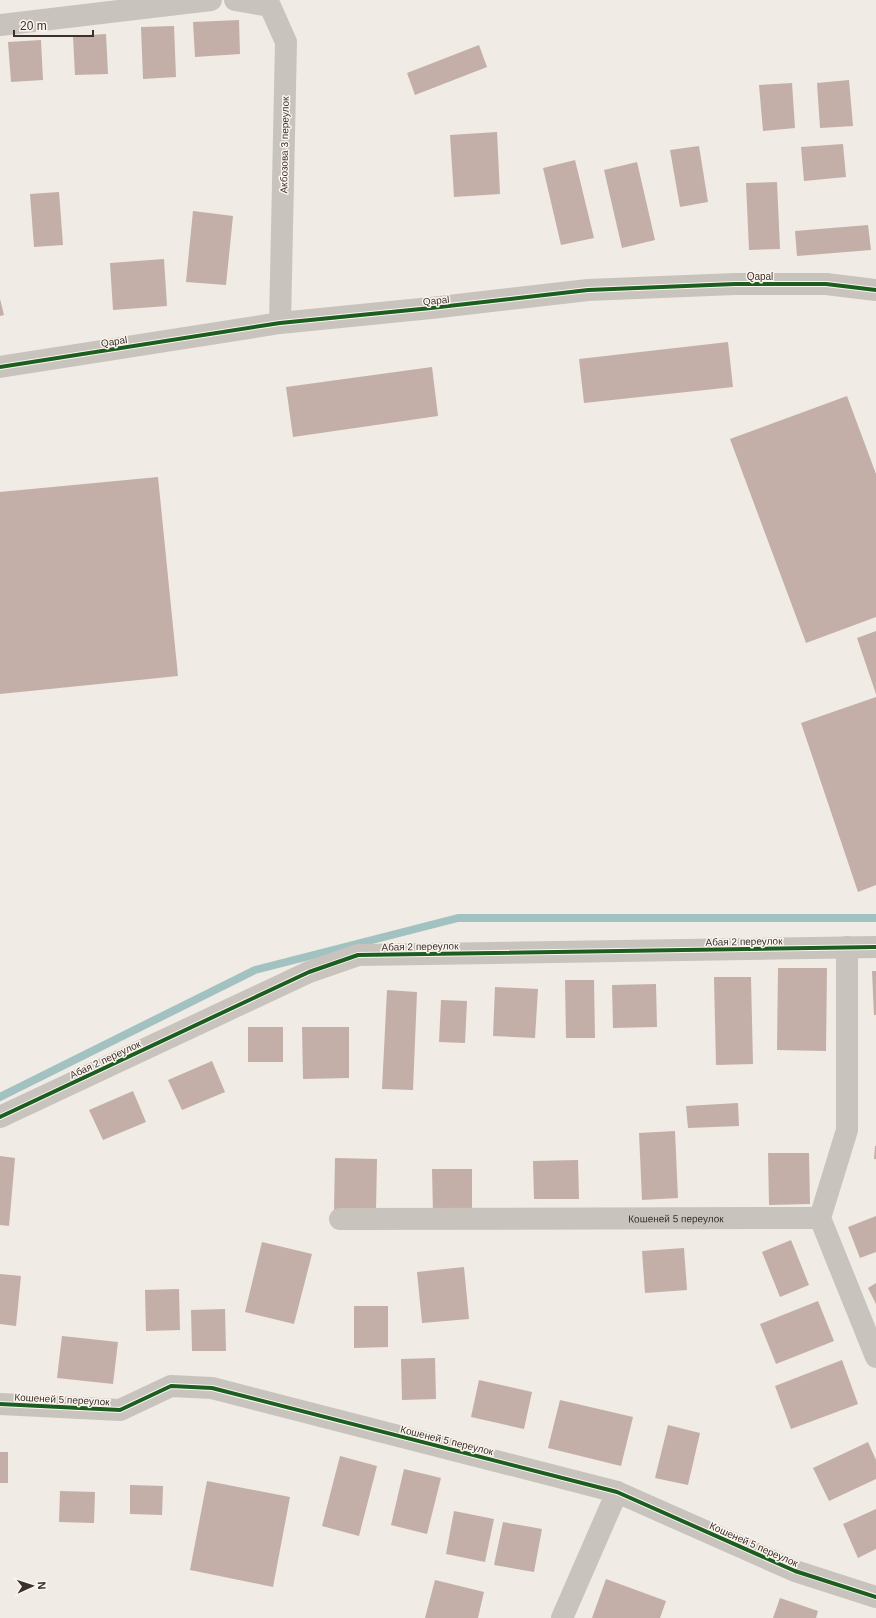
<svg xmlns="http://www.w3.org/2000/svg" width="876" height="1618" viewBox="0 0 876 1618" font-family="Helvetica,sans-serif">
<rect width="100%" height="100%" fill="#f0ebe5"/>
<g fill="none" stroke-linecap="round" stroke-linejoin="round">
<!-- stream -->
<path stroke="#a1c2c1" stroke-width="8" d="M0,1097L255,970L458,918H876"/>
</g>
<!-- building -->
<path fill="#c3afa7" d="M239,20L240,54L195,57L193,22Z
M174,26L176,77L143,79L141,27Z
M106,34L108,74L75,75L73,36Z
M41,40L43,80L11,82L8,42Z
M479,45L487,67L415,95L407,73Z
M849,80L853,126L820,128L817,83Z
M792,83L795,128L763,131L759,85Z
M497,132L500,194L454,197L450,135Z
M843,144L846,177L804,181L801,147Z
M699,146L708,202L680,207L670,150Z
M575,160L594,238L561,245L543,168Z
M637,162L655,240L622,248L604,170Z
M777,182L780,249L749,250L746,183Z
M59,192L63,245L34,247L30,194Z
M193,211L233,216L226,285L186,282Z
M868,225L871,250L797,256L795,231Z
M164,259L167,306L113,310L110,263Z
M0,299L4,315L0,316Z
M728,342L733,387L584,403L579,359Z
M432,367L438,416L293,437L286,387Z
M847,396L876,474V617L806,643L730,439Z
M158,477L178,676L0,694V492Z
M876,631V694L857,638Z
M876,697V885L858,892L801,723Z
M778,968H827L826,1051L777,1050Z
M872,971H876V1015H874Z
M714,977H751L753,1064L716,1065Z
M565,980H594L595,1038H566Z
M656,984L657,1027L613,1028L612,985Z
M495,987L538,989L535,1038L493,1036Z
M387,990L417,992L413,1090L382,1089Z
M441,1000L467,1001L465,1043L439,1042Z
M248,1027H283V1062H248Z
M302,1027H349V1078L303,1079Z
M212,1061L225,1092L182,1110L168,1080Z
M133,1091L146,1122L103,1140L89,1110Z
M738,1103L739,1126L688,1128L686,1106Z
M675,1131L678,1198L642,1200L639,1133Z
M875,1146H876V1159H874Z
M768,1153H809L810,1204L769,1205Z
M0,1156L15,1158L9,1226L0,1225Z
M335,1158L377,1159L376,1211L334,1210Z
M578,1160L579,1199H534L533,1161Z
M432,1169H472V1212L433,1213Z
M876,1216V1252L860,1258L848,1227Z
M791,1240L809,1285L780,1297L762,1252Z
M262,1242L312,1254L294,1324L245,1312Z
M684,1248L687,1290L645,1293L642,1251Z
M464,1267L469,1319L422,1323L417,1272Z
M0,1274L21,1276L16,1326L0,1324Z
M876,1283V1304L868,1288Z
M179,1289L180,1330L146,1331L145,1290Z
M818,1301L834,1341L776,1364L760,1324Z
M354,1306H388V1347L354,1348Z
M225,1309L226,1351H192L191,1310Z
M62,1336L118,1342L113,1384L57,1378Z
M435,1358L436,1399L402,1400L401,1359Z
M842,1360L858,1404L791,1429L775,1386Z
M479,1380L532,1392L524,1429L471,1417Z
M560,1400L633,1417L621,1466L548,1448Z
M668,1425L700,1433L688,1485L655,1478Z
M868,1442L876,1460V1479L829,1501L813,1468Z
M0,1452H8V1483H0Z
M340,1456L377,1466L359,1536L322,1526Z
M404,1469L441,1478L427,1534L391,1525Z
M207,1481L290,1497L273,1587L190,1570Z
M130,1485L163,1486L162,1515L130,1514Z
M60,1491L95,1492L94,1523L59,1522Z
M876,1509V1549L858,1558L843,1524Z
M454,1511L494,1519L485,1562L446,1554Z
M503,1522L542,1529L534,1572L494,1565Z
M606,1579L666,1601L660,1618H592Z
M435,1580L484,1592L478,1618H425Z
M780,1598L818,1611L816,1618H773Z"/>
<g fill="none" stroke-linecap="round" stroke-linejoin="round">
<!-- minor -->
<g stroke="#c9c3be" stroke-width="22">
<path d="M235,0L270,6L286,42L280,323"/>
<path d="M0,25L211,0"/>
<path d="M0,367L280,323L431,308L588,290L735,284H826L876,290"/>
<path d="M847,947V1130L820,1218L876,1357"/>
<path d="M0,1117L309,972L358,955L876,947"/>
<path id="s1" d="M340,1219L820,1218"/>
<path d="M0,1404L120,1410L171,1386L212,1388L617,1492L795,1571L876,1597"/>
<path d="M562,1618L617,1492"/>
</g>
<defs>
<path id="cycleway" d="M0,367L280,323L431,308L588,290L735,284H826L876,290
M0,1117L309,972L358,955L876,947
M0,1404L120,1410L171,1386L212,1388L617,1492L795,1571L876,1597"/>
</defs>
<!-- cycleway casing -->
<use href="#cycleway" stroke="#fbf5ee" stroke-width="6"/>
<!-- cycleway -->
<use href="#cycleway" stroke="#1b5e20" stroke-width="4"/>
</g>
<g text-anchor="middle" stroke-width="3" stroke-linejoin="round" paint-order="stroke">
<!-- street labels -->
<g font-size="10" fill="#3b302b" stroke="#fbf5ee">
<text transform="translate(284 145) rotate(-89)" y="4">Акбозова 3 переулок</text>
<text x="760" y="280">Qapal</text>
<text transform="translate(436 300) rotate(-6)" y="4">Qapal</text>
<text transform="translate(114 341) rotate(-9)" y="4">Qapal</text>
<text transform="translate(744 941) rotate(-1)" y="4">Абая 2 переулок</text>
<text transform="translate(420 946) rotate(-1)" y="4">Абая 2 переулок</text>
<text transform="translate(105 1059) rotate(-25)" y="4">Абая 2 переулок</text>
<text dy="4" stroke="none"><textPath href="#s1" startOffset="336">Кошеней 5 переулок</textPath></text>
<text transform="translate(62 1399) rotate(3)" y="4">Кошеней 5 переулок</text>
<text transform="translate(447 1440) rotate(14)" y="4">Кошеней 5 переулок</text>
<text transform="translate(754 1544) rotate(24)" y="4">Кошеней 5 переулок</text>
</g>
</g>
<!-- north arrow -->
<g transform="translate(32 1586) rotate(87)" stroke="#fbf5ee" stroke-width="3" paint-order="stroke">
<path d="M0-3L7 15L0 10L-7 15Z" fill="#3b302b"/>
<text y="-6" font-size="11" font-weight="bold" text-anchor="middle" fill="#3b302b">N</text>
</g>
<!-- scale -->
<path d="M14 30v6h79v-6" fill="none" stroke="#3b302b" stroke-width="2"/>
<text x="20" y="30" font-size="12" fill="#3b302b" stroke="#fbf5ee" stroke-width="3" paint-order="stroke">20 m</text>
</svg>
